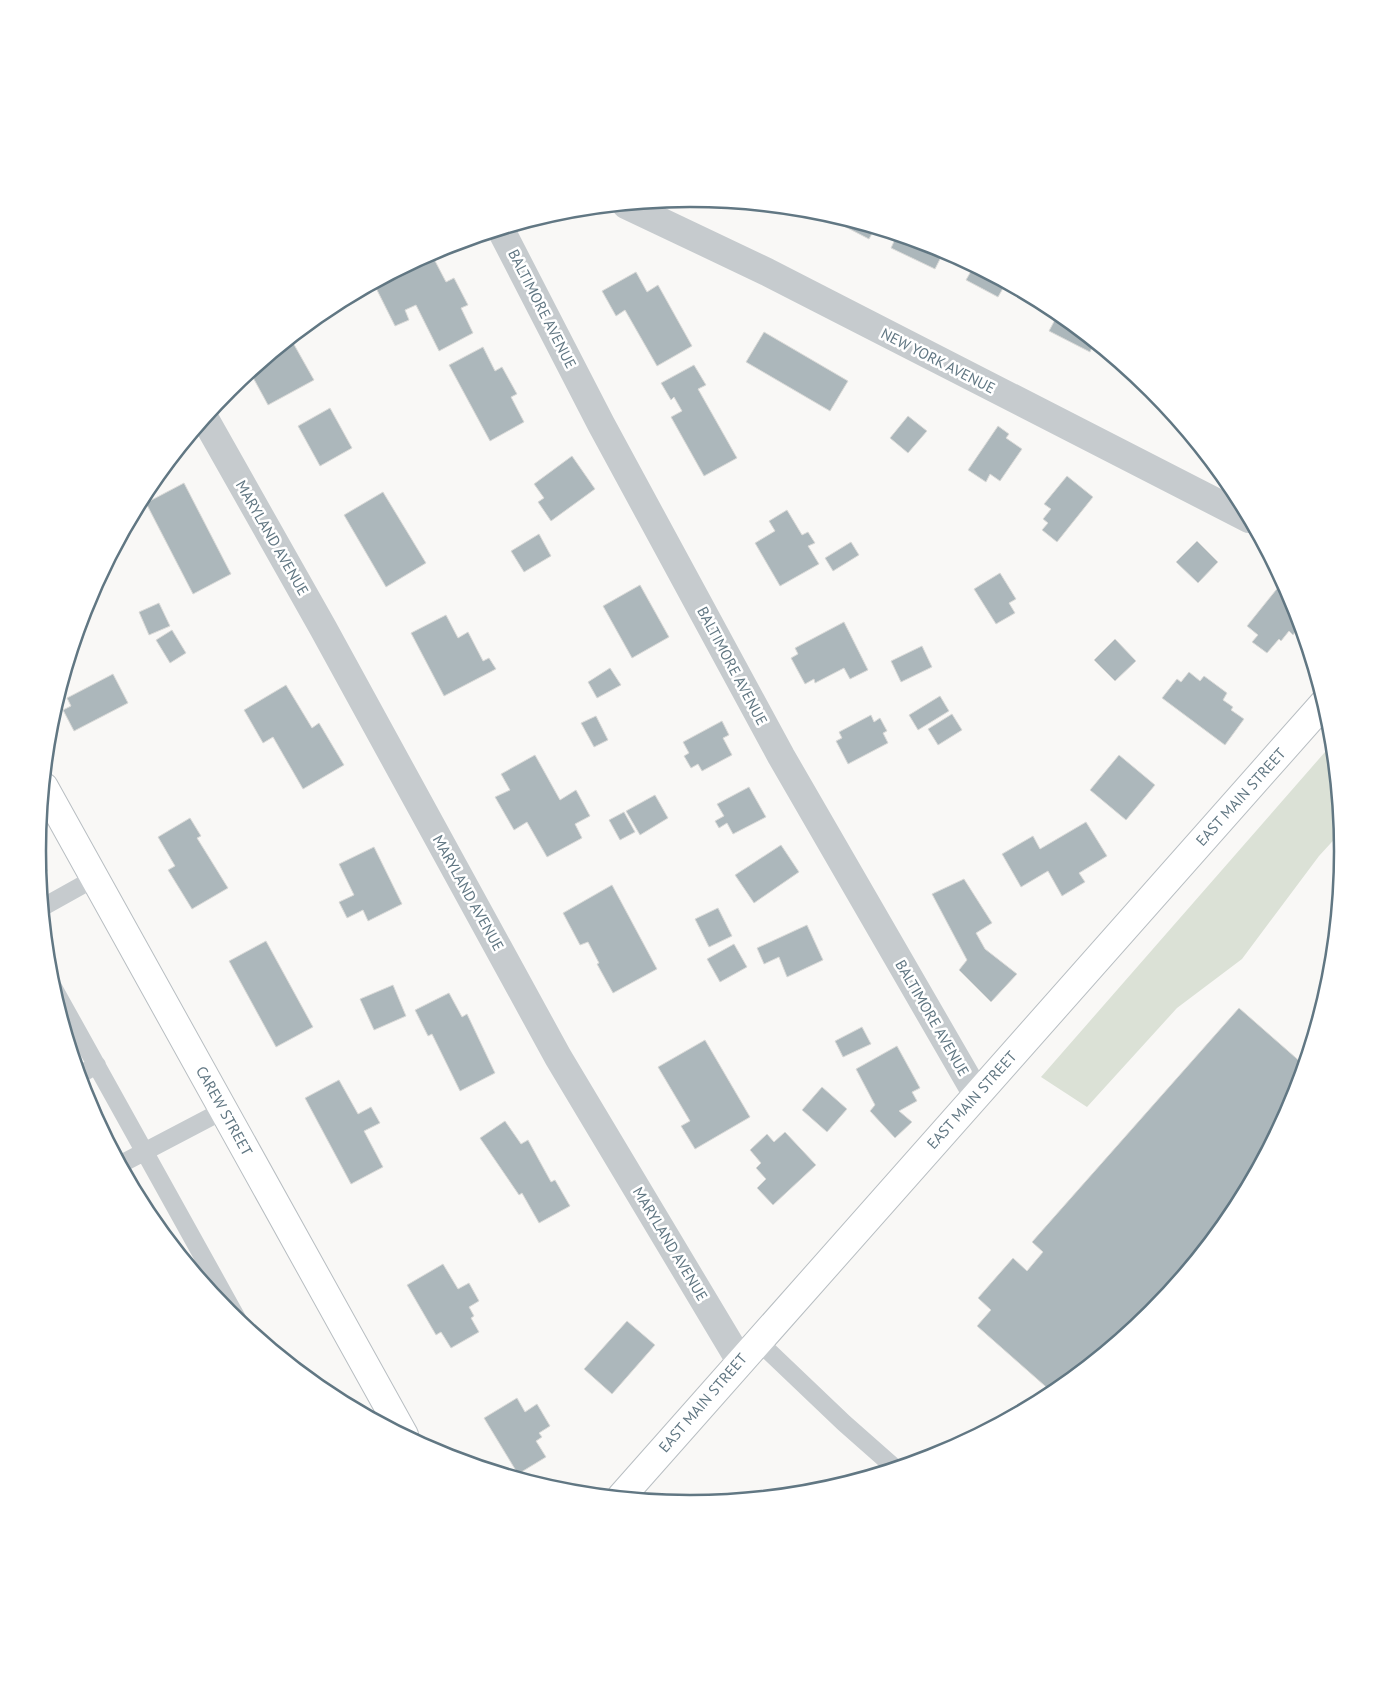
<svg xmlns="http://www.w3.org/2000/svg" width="1380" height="1702" viewBox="0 0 1380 1702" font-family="'PT Sans',sans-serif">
<rect width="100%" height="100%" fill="#f9f8f6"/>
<!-- green -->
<path fill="#dbe1d6" d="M1332,744L1341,832L1319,856L1242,959L1177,1008L1087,1107L1041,1077Z
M38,851L48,871L40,876Z"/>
<!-- building -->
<path fill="#acb7bb" stroke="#dadad8" d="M840,218L875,228L869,239L838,223Z
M897,235L944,251L935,269L891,248Z
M434,259L446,282L454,278L468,305L461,308L473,333L439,351L416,305L405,310L409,320L395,326L376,288Z
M974,266L1006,283L998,297L966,280Z
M636,272L647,292L658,285L692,346L657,366L625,310L616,316L602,291Z
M1045,305L1053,309L1094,343L1090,352L1049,331L1057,316L1043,308Z
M764,332L848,381L830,411L746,362Z
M292,341L314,380L268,405L250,372L278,349Z
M483,347L495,371L502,367L517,394L511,397L524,422L490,441L449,365Z
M694,365L706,385L698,389L737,458L704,476L671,417L682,411L674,397L671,400L661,383Z
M330,408L352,448L320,466L298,426Z
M908,416L927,431L908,453L890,438Z
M998,426L1009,434L1006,438L1022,449L1000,481L990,474L986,482L968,470Z
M572,456L595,489L551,521L538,502L544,498L534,484Z
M1067,476L1093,497L1057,542L1042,530L1048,523L1043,519L1051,509L1044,504Z
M184,483L231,574L193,594L146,503Z
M383,492L426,563L386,587L344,515Z
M787,510L802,535L808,532L815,543L808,546L819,564L780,586L755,543L775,531L769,521Z
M539,534L551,556L524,572L511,551Z
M1197,541L1218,562L1198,583L1176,562Z
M851,542L859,555L833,571L825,558Z
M1000,573L1016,599L1009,603L1015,613L996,624L974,589Z
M640,585L669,637L632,658L603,606Z
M1280,585L1287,591L1293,602L1300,625L1293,635L1289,631L1281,641L1279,639L1267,653L1252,642L1258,635L1247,626Z
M159,603L170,626L149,635L139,612Z
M446,615L458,638L468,632L483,661L489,658L496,669L444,696L411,633Z
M844,622L868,670L850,679L844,668L815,683L814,679L805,684L791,658L798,654L795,648Z
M172,630L186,653L170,663L156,640Z
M1115,639L1136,661L1115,681L1094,660Z
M922,646L932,667L901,682L891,661Z
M610,668L621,685L597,698L588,682Z
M1189,672L1200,681L1204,676L1227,693L1223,700L1233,707L1231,710L1244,719L1225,745L1162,698L1177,679L1181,682Z
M113,674L128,703L74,731L63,710L71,706L67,698Z
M286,685L312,728L319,723L344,765L303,789L273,737L263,743L244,710Z
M940,696L949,711L918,730L909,715Z
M952,714L962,730L938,745L928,729Z
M871,715L874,722L880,718L887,731L883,733L888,743L848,764L836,741L842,738L839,732Z
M596,716L608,740L594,747L581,723Z
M722,721L729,735L723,738L732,755L702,771L698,764L691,768L684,756L689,753L683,742Z
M535,755L560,800L576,790L590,816L575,824L582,838L547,857L527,822L514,830L495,797L510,790L501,774Z
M1119,755L1155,785L1126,820L1090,790Z
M749,787L766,817L733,834L727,823L719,828L715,821L724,816L717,804Z
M655,795L668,818L640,835L626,811Z
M624,812L635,832L620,840L609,820Z
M190,818L201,836L197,838L228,888L192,909L168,870L175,866L158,837Z
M1086,822L1107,856L1079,873L1085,882L1062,896L1048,871L1021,887L1002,854L1033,836L1040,849Z
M781,845L799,872L754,903L735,875Z
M374,847L402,904L368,921L363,910L347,918L339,902L354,895L339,864Z
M964,879L992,923L976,933L985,949L1017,974L991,1002L959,970L967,960L932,894Z
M612,885L657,969L613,993L597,964L599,963L588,942L580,945L563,913Z
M718,908L732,936L709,947L695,919Z
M807,925L823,960L787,977L779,957L764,964L757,948Z
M266,941L313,1027L276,1047L229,961Z
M734,944L747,967L720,982L707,959Z
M393,985L406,1016L374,1030L360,999Z
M449,993L462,1017L467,1014L495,1073L460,1091L432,1034L428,1036L415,1010Z
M1239,1008L1304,1065L1293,1101L1232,1214L1151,1313L1053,1393L977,1326L991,1310L978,1298L1013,1258L1027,1271L1043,1252L1032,1242Z
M862,1027L871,1044L843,1057L835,1041Z
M705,1040L750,1117L695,1149L681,1126L690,1121L658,1067Z
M897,1046L920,1088L912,1092L917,1101L899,1111L912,1122L895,1138L870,1111L875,1105L856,1069Z
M339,1080L358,1114L371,1107L380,1123L364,1131L383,1167L351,1184L305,1098Z
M822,1087L847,1109L827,1132L802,1110Z
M505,1121L521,1144L528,1140L551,1182L555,1180L570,1206L539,1223L522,1193L519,1195L480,1138Z
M785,1132L816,1165L773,1205L757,1188L766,1179L756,1168L761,1163L750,1150L767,1134L774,1142Z
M443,1264L458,1289L469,1283L479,1301L469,1307L474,1316L471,1318L479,1332L451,1348L441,1332L436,1335L407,1285Z
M627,1321L655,1345L612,1394L584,1369Z
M517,1398L525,1412L537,1404L550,1426L539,1433L542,1437L536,1441L546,1457L518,1474L484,1418Z"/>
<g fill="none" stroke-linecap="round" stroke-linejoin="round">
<defs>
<path id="secondary" d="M44,787L404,1435
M621,1497L1324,703"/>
</defs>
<!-- secondary casing -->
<use href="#secondary" stroke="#b8bec2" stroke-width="30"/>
<!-- lane -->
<path stroke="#c6cbce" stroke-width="18" d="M43,907L95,878
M53,987L238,1320
M79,1075L97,1065
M121,1164L224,1110
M758,1341L844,1423L895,1468"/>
<!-- street -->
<path stroke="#c6cbce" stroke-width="28" d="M626,205L767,272L1249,519
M501,230L601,424L781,756L977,1095
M205,419L323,628L558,1057L740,1361"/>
<!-- secondary -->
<use href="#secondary" stroke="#fff" stroke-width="28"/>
</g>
<g text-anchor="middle" stroke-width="5" stroke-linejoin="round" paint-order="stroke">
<!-- street labels -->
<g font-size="15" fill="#617783" stroke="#fff">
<text transform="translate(542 309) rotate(63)" y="5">BALTIMORE AVENUE</text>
<text transform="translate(938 361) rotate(27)" y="5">NEW YORK AVENUE</text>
<text transform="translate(272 538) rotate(60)" y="5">MARYLAND AVENUE</text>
<text transform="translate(732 666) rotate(62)" y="5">BALTIMORE AVENUE</text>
<text transform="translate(1241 797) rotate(-48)" y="5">EAST MAIN STREET</text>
<text transform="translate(468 893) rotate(61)" y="5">MARYLAND AVENUE</text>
<text transform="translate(932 1018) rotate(60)" y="5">BALTIMORE AVENUE</text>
<text transform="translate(972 1100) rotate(-48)" y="5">EAST MAIN STREET</text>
<text transform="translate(224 1111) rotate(61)" y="5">CAREW STREET</text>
<text transform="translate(670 1244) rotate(59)" y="5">MARYLAND AVENUE</text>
<text transform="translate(703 1403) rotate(-49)" y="5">EAST MAIN STREET</text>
</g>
</g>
<!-- crop -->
<path d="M0 0H1380V1702H0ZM46 851a644 644 0 1 1 1288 0a644 644 0 1 1-1288 0Z" fill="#fff" fill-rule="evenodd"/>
<path fill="none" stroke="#617783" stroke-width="2.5" d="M46 851a644 644 0 1 1 1288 0a644 644 0 1 1-1288 0Z"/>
</svg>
